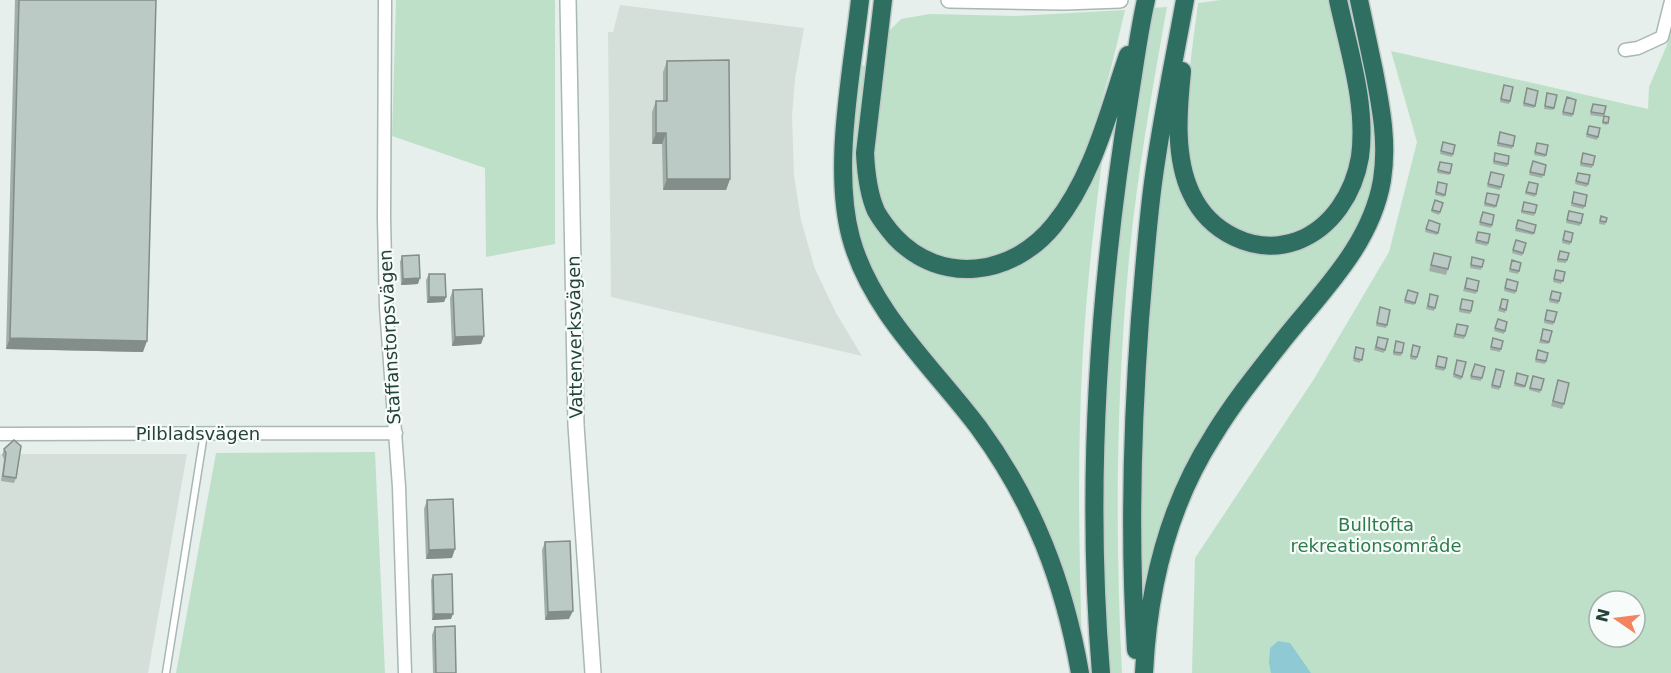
<svg xmlns="http://www.w3.org/2000/svg" width="1671" height="673" viewBox="0 0 1671 673" font-family="'DejaVu Sans',sans-serif">
<rect width="100%" height="100%" fill="#e6efeb"/>
<!-- built -->
<path fill="#d4dfda" d="M620,5L804,28L795,79L792,116L794,175L801,220L815,269L836,313L862,356L611,297L608,32H613Z
M0,454H187L148,673H0Z"/>
<!-- green -->
<path fill="#bfe0c8" fill-rule="evenodd" d="M396,0H555V244L486,257L485,168L392,136Z
M1221,0H1329L1330,2C1335,27 1340,52 1345,78C1350,106 1356,134 1350,163C1333,248 1224,264 1194,179C1178,133 1192,53 1198,3Z
M1167,7C1152,91 1137,175 1129,259C1116,397 1115,535 1122,673H1107L1103,597L1104,420L1115,252L1152,8Z
M1125,10C1110,74 1089,166 1048,218C1025,246 998,260 961,259C948,259 934,253 923,247C892,231 873,195 873,160C873,144 877,127 879,110C882,85 885,59 887,33L901,19L930,14L1016,16Z
M1671,28V673H1192L1195,558L1314,379L1389,252L1417,142L1391,51L1648,109L1649,87L1667,45ZM1599,601H1635V637H1599Z
M1361,44L1371,91L1378,150L1374,184L1366,210L1340,259L1231,397L1141,620L1140,422L1160,183L1172,112L1183,194L1271,253L1353,201L1354,45Z
M859,65L867,66L857,152L858,180L864,201L890,244L908,260L932,271L963,277L995,276L1025,263L1048,243L1104,146C1095,214 1087,283 1083,351C1077,450 1079,549 1082,648L1064,575L894,310L867,264L853,218L850,154Z
M375,452L385,673H176L216,453Z"/>
<!-- water -->
<path fill="#8ec9d4" d="M1278,641L1290,643L1311,673H1271L1269,663L1270,648Z"/>
<g fill="none" stroke-linecap="round" stroke-linejoin="round">
<defs>
<path id="service" d="M166,673L204,434"/>
<path id="minor" d="M385,0L384,218L386,307L399,487L405,673
M1625,50L1638,48L1662,37L1671,1
M0,434L396,433"/>
<path id="tertiary" d="M568,0L576,425L593,673
M949,0L1064,2L1120,0"/>
<path id="motorway" d="M860,0C852,72 832,168 851,238C871,312 935,369 979,428C1034,503 1064,582 1080,673
M883,0L865,153C866,173 868,193 876,211C881,220 888,229 895,237C941,286 1013,276 1054,225C1093,177 1108,113 1128,55
M1182,71C1178,110 1174,157 1191,193C1209,232 1254,256 1297,241C1332,228 1354,193 1360,157C1367,105 1349,51 1338,0
M1136,650C1129,540 1132,429 1140,319C1144,274 1147,228 1153,183C1161,122 1174,61 1185,0
M1101,673C1085,480 1099,285 1130,94C1135,63 1139,31 1146,0
M1144,673C1148,589 1167,508 1213,436C1233,403 1257,373 1280,344C1320,293 1371,246 1382,180C1388,142 1381,108 1374,71C1369,48 1364,24 1359,0"/>
</defs>
<!-- service casing -->
<use href="#service" stroke="#a8b8b2" stroke-width="9"/>
<!-- minor casing -->
<use href="#minor" stroke="#a8b8b2" stroke-width="15"/>
<!-- tertiary casing -->
<use href="#tertiary" stroke="#a8b8b2" stroke-width="18"/>
<!-- motorway casing -->
<use href="#motorway" stroke="#c2cac8" stroke-width="21"/>
<!-- service -->
<use href="#service" stroke="#fff" stroke-width="6"/>
<!-- minor -->
<use href="#minor" stroke="#fff" stroke-width="12"/>
<!-- tertiary -->
<use href="#tertiary" stroke="#fff" stroke-width="15"/>
<!-- motorway -->
<use href="#motorway" stroke="#2f6f62" stroke-width="18"/>
</g>
<!-- wall -->
<path fill="#a1aea9" d="M15,0H156L143,352L6,349Z
M667,61L730,179L726,190H663L662,144H652V112L656,101H663V72Z
M1503,88L1510,101L1509,104L1500,102Z
M1526,91L1535,106L1534,108L1523,106Z
M1547,93L1554,108L1553,110L1544,109Z
M1566,100L1573,114L1572,117L1562,115Z
M1593,104L1604,114L1603,117L1590,115Z
M1604,116L1609,117L1607,125L1602,124Z
M1589,126L1600,128L1597,140L1586,137Z
M1499,135L1513,146L1512,149L1497,146Z
M1443,142L1453,154L1452,157L1440,154Z
M1537,143L1548,145L1545,157L1534,155Z
M1495,153L1508,164L1507,167L1493,164Z
M1582,156L1593,165L1592,168L1580,166Z
M1533,161L1546,165L1542,178L1529,175Z
M1439,164L1450,173L1449,175L1437,173Z
M1578,173L1588,184L1587,187L1575,184Z
M1490,175L1501,187L1500,190L1487,187Z
M1529,182L1536,194L1535,197L1525,194Z
M1447,184L1444,197L1435,195L1437,185Z
M1499,195L1495,208L1484,206L1486,196Z
M1573,195L1585,206L1583,209L1571,206Z
M1435,200L1443,203L1439,215L1431,212Z
M1523,205L1535,213L1534,216L1521,213Z
M1569,211L1581,223L1580,226L1566,223Z
M1483,212L1492,225L1491,228L1479,225Z
M1601,216L1607,218L1605,225L1599,224Z
M1429,220L1440,224L1437,235L1425,232Z
M1518,220L1536,225L1533,235L1515,231Z
M1478,232L1490,234L1487,246L1475,243Z
M1573,233L1570,245L1562,243L1564,234Z
M1516,240L1526,243L1522,256L1512,253Z
M1560,251L1567,260L1566,263L1557,262Z
M1434,253L1448,269L1446,275L1429,271Z
M402,256L418,284L401,285L400,262Z
M1472,257L1482,267L1481,270L1470,268Z
M1512,260L1521,263L1518,274L1509,272Z
M1556,270L1565,272L1561,284L1553,282Z
M429,274L446,297L444,302L427,303L426,280Z
M1467,278L1477,291L1476,294L1463,291Z
M1507,279L1516,291L1515,294L1504,291Z
M453,290L481,344L452,346L450,298Z
M1408,290L1418,293L1414,305L1404,303Z
M1430,294L1435,308L1434,311L1426,309Z
M1551,294L1559,301L1558,304L1549,302Z
M1502,299L1508,300L1505,313L1498,311Z
M1461,302L1471,311L1470,314L1459,312Z
M1380,307L1387,325L1386,328L1376,326Z
M1546,313L1554,322L1553,325L1544,323Z
M1498,319L1507,322L1504,334L1494,331Z
M1456,327L1465,336L1464,339L1453,337Z
M1542,332L1549,342L1548,344L1539,343Z
M1378,337L1388,339L1384,353L1374,350Z
M1493,338L1503,341L1500,352L1490,350Z
M1395,344L1402,353L1401,356L1393,355Z
M1356,347L1364,349L1360,363L1353,361Z
M1412,348L1417,357L1416,360L1410,359Z
M1538,350L1548,353L1545,364L1535,362Z
M1437,359L1445,368L1444,371L1435,369Z
M1457,360L1466,362L1461,380L1453,377Z
M1475,364L1485,367L1481,381L1470,379Z
M1496,369L1504,371L1499,390L1491,388Z
M1517,373L1525,386L1524,388L1514,386Z
M1533,376L1544,379L1540,393L1529,390Z
M1558,380L1564,404L1562,409L1551,406Z
M14,440L16,478L14,483L1,481L4,459L2,455L4,449Z
M427,500L452,558L426,559L424,509Z
M545,542L569,619L545,620L542,550Z
M433,575L451,619L432,620L431,580Z
M435,627L456,673H433L432,635Z"/>
<!-- shaded-wall -->
<path fill="#838d89" d="M656,133H666L662,144H652Z
M667,179H730L726,190H663Z
M420,278L418,284L401,285L403,279Z
M429,297H446L444,302L427,303Z
M484,336L481,344L452,346L455,337Z
M10,338L147,341L143,352L6,349Z
M455,549L452,558L426,559L429,550Z
M573,611L569,619L545,620L548,612Z
M434,614H453L451,619L432,620Z"/>
<!-- building -->
<path fill="#bbcac4" stroke="#838d89" stroke-width="1.5" d="M19,0H156L147,341L10,338Z
M729,60L730,179H667L666,133H656V101H667V61Z
M1504,85L1513,87L1510,101L1501,99Z
M1527,88L1538,91L1535,106L1524,103Z
M1547,93L1557,95L1554,108L1545,106Z
M1567,97L1576,100L1573,114L1563,112Z
M1593,104L1606,106L1604,114L1591,112Z
M1604,116L1609,117L1608,123L1603,122Z
M1589,126L1600,128L1598,137L1587,134Z
M1500,132L1515,136L1513,146L1498,143Z
M1443,142L1455,145L1453,154L1441,151Z
M1537,143L1548,145L1546,155L1535,152Z
M1495,153L1509,156L1508,164L1494,161Z
M1583,153L1595,156L1593,165L1581,163Z
M1533,161L1546,165L1544,175L1530,172Z
M1440,162L1452,164L1450,173L1438,170Z
M1491,172L1504,175L1501,187L1488,184Z
M1578,173L1590,175L1588,184L1576,181Z
M1438,182L1447,184L1445,195L1436,192Z
M1529,182L1538,184L1536,194L1526,192Z
M1574,192L1587,195L1585,206L1572,203Z
M1487,193L1499,195L1496,206L1485,203Z
M1435,200L1443,203L1440,212L1432,210Z
M1524,202L1537,205L1535,213L1522,211Z
M1569,211L1583,214L1581,223L1567,220Z
M1483,212L1494,215L1492,225L1480,222Z
M1601,216L1607,218L1606,222L1600,221Z
M1429,220L1440,224L1438,233L1426,229Z
M1518,220L1536,225L1534,233L1516,228Z
M1565,231L1573,233L1571,242L1563,240Z
M1478,232L1490,234L1488,243L1476,240Z
M1516,240L1526,243L1523,253L1513,250Z
M1560,251L1569,253L1567,260L1558,259Z
M1434,253L1451,257L1448,269L1431,265Z
M419,255L420,278L403,279L402,256Z
M1472,257L1484,260L1482,267L1471,265Z
M1512,260L1521,263L1519,271L1510,269Z
M1556,270L1565,272L1563,281L1554,279Z
M429,274H445L446,297H429Z
M1467,278L1479,281L1477,291L1465,288Z
M1507,279L1518,282L1516,291L1505,288Z
M482,289L484,336L455,337L453,290Z
M1408,290L1418,293L1415,303L1405,300Z
M1552,291L1561,293L1559,301L1550,299Z
M1430,294L1438,296L1435,308L1428,306Z
M1462,299L1473,301L1471,311L1460,309Z
M1502,299L1508,300L1506,310L1500,308Z
M1380,307L1390,310L1387,325L1377,323Z
M1547,310L1557,312L1554,322L1545,320Z
M1498,319L1507,322L1505,331L1495,328Z
M1457,324L1468,326L1465,336L1455,334Z
M1543,329L1552,331L1549,342L1541,340Z
M1378,337L1388,339L1385,350L1376,347Z
M1493,338L1503,341L1501,349L1491,347Z
M1396,341L1404,343L1402,353L1394,352Z
M1413,345L1420,347L1417,357L1411,356Z
M1356,347L1364,349L1362,360L1354,358Z
M1538,350L1548,353L1546,361L1536,359Z
M1438,356L1447,358L1445,368L1436,366Z
M1457,360L1466,362L1462,377L1454,374Z
M1475,364L1485,367L1482,378L1471,376Z
M1496,369L1504,371L1500,387L1492,385Z
M1517,373L1528,376L1525,386L1515,383Z
M1533,376L1544,379L1541,390L1530,388Z
M1558,380L1569,383L1564,404L1553,401Z
M14,440L21,446L16,478L3,476L6,453L4,449Z
M453,499L455,549L429,550L427,500Z
M570,541L573,611L548,612L545,542Z
M452,574L453,614H434L433,575Z
M455,626L456,673H436L435,627Z"/>
<g text-anchor="middle" stroke-width="4.5" stroke-linejoin="round" paint-order="stroke">
<!-- street labels -->
<g font-size="18" fill="#24423a" stroke="#f7fbf9">
<text transform="translate(390 337) rotate(-93)" y="6">Staffanstorpsvägen</text>
<text transform="translate(575 337) rotate(-91)" y="6">Vattenverksvägen</text>
<text x="198" y="440">Pilbladsvägen</text>
</g>
<!-- park labels -->
<g font-size="18" fill="#2d7a4b" stroke="#f7fbf9">
<text x="1376" y="531">Bulltofta<tspan x="1376" dy="21">rekreationsområde</tspan></text>
</g>
</g>
<!-- north arrow -->
<g transform="translate(1617 619) rotate(284)"><circle r="28" fill="#f7fbf9" stroke="#a3b1ad" stroke-width="1.5"/>
<path d="M0-4.5L10 22L0 15L-10 22Z" fill="#f4845f"/>
<text y="-9" font-size="16" font-weight="bold" text-anchor="middle" fill="#24423a">N</text>
</g>
</svg>
